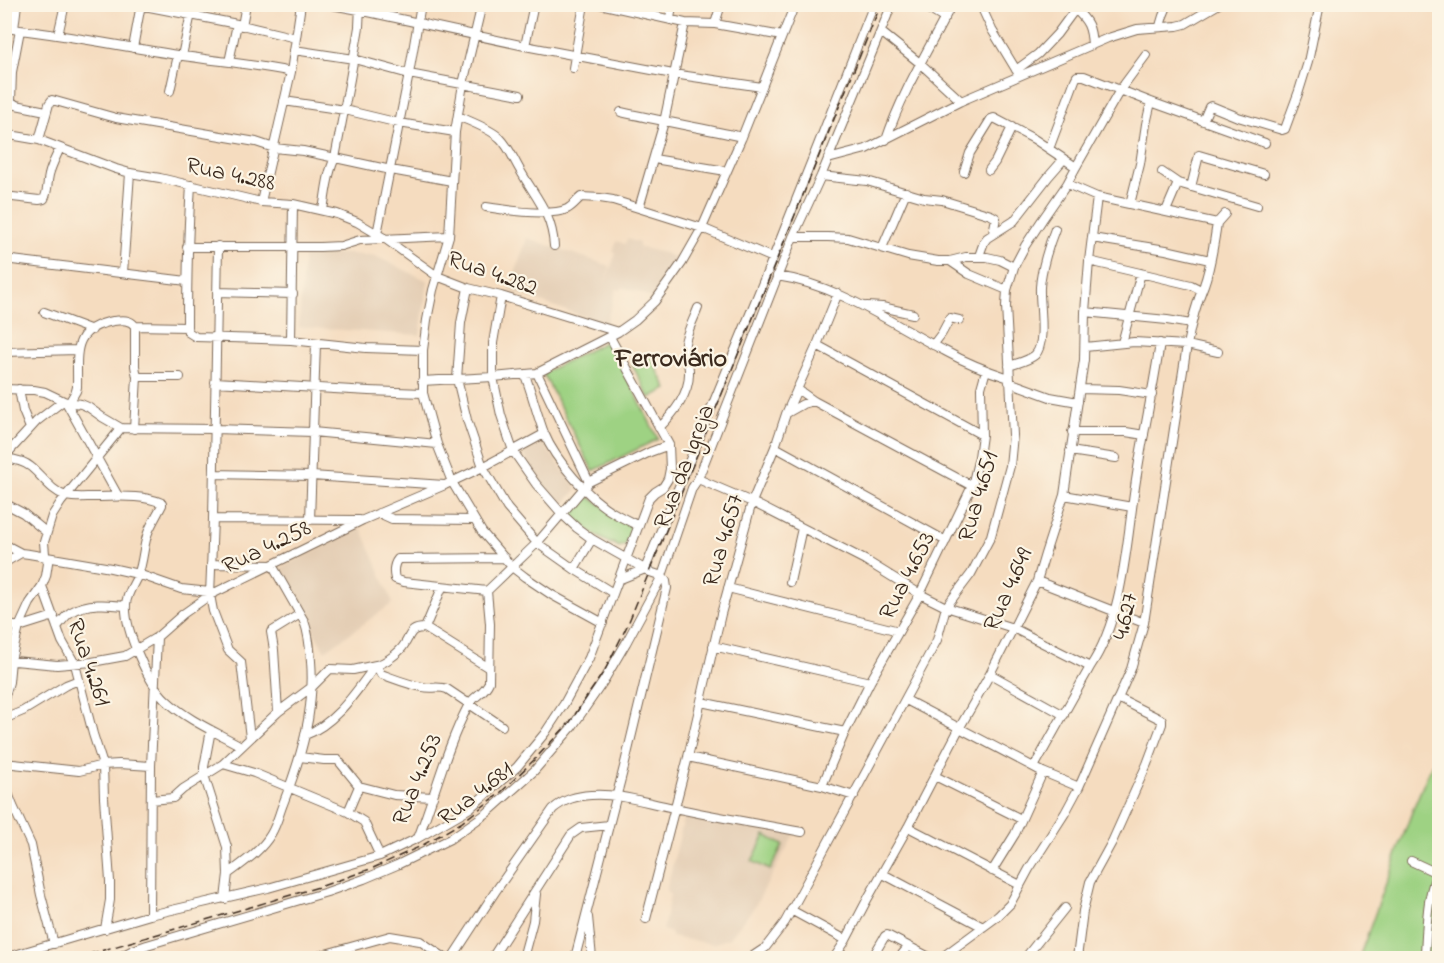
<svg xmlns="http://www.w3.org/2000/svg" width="1444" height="963" viewBox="0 0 1444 963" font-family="'Indie Flower',sans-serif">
<rect width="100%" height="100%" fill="#fcf5e5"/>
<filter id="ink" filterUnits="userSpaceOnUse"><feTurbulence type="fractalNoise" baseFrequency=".0167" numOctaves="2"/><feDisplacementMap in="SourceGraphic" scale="12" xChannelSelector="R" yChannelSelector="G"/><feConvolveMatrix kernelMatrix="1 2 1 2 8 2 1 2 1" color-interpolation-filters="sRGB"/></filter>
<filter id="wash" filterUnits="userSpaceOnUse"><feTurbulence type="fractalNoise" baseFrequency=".008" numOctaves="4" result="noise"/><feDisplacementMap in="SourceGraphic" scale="24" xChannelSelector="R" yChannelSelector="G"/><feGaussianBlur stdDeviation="1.35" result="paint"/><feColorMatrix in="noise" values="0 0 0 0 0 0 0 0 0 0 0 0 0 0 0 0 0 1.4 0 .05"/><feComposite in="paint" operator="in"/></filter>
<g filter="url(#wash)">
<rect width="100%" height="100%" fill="#f5dcbf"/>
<!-- built -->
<path fill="#e3ccb2" d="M527,238L610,266L604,286L616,253L613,252L617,241L625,244L627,239L639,243V247L664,253L679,260L673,272L653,299L639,292L622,287L621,290L616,289L606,324L509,291Z
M304,251L375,256L428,281L420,335L299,327Z
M543,443L577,489L562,506H560L539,482L523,453Z
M361,527L393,603L325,651L276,570Z
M686,815L795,833L755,906L729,938L714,944L671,937V933L663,930L670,895L666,891L684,819Z"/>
<!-- green -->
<path fill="#9ed283" stroke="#6c7e50" stroke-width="1.5" d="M609,340L658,439L593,471L543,373Z
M650,355L667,389L649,398L632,364Z
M582,495L584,497L586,495L630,523L632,529L625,545L619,547L612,543L611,544L592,533L568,515V511Z
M1432,764L1440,768L1439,958H1359L1413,809Z
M765,835L783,845L770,870L752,861Z"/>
</g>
<g filter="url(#ink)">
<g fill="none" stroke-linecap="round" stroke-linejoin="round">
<defs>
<path id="minor" d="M134,4L237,24L296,38
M326,4L359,10L525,46L673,74L762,87
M482,4L463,84L455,132L449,236L433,290L427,320L423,350V393L437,444L452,482L482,532L512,567L525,577L552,595L603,623
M600,4L685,23L715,24L782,36
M920,4L945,19
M980,4L992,30L1018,73
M1396,4H1404
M1075,9C1088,21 1091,27 1092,45
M670,20L672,4
M715,24L721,4
M242,26L246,4
M1160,26L1163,16L1168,4
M4,28C62,34 120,46 177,55C215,61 254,64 291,72
M14,29L17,4
M20,30L12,72L11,101L16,105L46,111
M881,32L921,64L961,101
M58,35L65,4
M525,46L534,4
M133,48L141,4
M294,50L354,59L409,74L520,95
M182,56L193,4
M229,62L237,24
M573,68L584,4
M1016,70L1038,54L1057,34L1079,4
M170,91L178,55
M284,101L345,110L399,123L455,132
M621,112C661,121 702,128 742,137
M458,116C471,122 489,128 500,138C509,147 513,158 520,170C535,197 552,213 554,246
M1203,121L1209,107L1211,106L1238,117L1282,130L1285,129L1299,91L1308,62L1320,4
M4,134L39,140L116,169L130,173L160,178L261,202L293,204L337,214L357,222L384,238L437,276L468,288L501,296L618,332
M39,140L49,104L52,100L116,118L256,142L274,148L303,151L391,170L452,181
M886,140C902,92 929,49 952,4
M1049,149L1075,80L1077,76H1084L1151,102L1265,143
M654,159L726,171
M828,159L866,149L961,101L1108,38L1137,29L1177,26L1185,24L1219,4
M989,170L995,162L1012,127
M964,172L970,153L991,119L994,118L1034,139L1076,167
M1162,172L1178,183L1257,206
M821,176L867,181L924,198L942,200L991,215L996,218L993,233
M1067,184L1097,197L1217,223L1225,214
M191,185C188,232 187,279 187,327L188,332L196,337L291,340L366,348L423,350
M1191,187L1199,155L1264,174
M4,196L39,200L44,199C48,192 47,183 49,175C51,166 56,157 60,148
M261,202L291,72L301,4
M1130,204L1140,164L1146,124L1151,102
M486,207C505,210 550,217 567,209C573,206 576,201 581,197L600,198L613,200L702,228L773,258
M639,208L664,122L685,23
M323,210C326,193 327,174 335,158L350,79L359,27L360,5
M1166,211L1178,183
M377,234L409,74L421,4
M793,237H828L848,238L908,256L938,261H950L966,257H987L1000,260L1014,267
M1092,238L1166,250L1210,260
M218,246L213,519L210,595L213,611L228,650L241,662L250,738
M187,247H320L341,246L360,240L449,236
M882,248L906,192
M979,256L984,242L987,238L1014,221L1049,176L1063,160
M4,259L187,281
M950,261L969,274L1007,290
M1089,261L1191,285L1201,290
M123,273L130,173
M777,276C839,285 890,323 945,351C965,362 987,371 1009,378
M468,288L461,323L457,379L467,420L483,467L507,508L537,543L574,569L613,593
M217,292L293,294
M501,296L493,343V377L501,415L513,451L536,484L563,515L577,528L592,539L611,550L650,572L662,576L666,581L667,588L625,763L575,958
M867,306L882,307L913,314
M44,312L92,330
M1085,312L1167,320L1191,324
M291,340L293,204
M1122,343L1141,273
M817,345L982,435
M933,345L942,333L950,318L959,320
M1085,347L1134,342L1187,345L1218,352
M4,352L77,350
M1009,366C1017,363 1028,361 1035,355C1047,343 1039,303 1040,287C1041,270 1049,244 1055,229
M537,373L589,482
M525,375C532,394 537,414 544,433C555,460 589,499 614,513C622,518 631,522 639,526
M137,377H180
M422,381L493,377L537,373L618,332L635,320L655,301L682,263L702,228L742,137L795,4
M215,382L369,391L423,393
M1009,382L1050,397L1078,402
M4,389L34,390L45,392L66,402L81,404L88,407L102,417L121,428L215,429L313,432L437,444
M19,389L23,411L30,428
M797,389L814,401L972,486
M1080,389L1119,390L1152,395
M66,402L118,496
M69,403L76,391L77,387C78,355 70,329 113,321C122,320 130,319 135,326L187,327
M787,413L803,404L814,401
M659,428C674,413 690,394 689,371C689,362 684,352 685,343C687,331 694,319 698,308
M134,429L137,377L135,366V326
M1072,432H1126L1144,435
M775,447L946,541
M1070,451L1116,458
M4,457L37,421L63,401
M4,458C13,459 24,461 31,467C42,476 51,491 66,496C75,498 85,497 94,497C116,497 141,494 162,503V505C158,513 153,521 149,530C143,544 144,560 138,575C134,584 127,593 126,604C124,629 148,683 166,700C187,720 216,732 241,746
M214,474L312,476L444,485
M698,479L752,502L865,560L920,594L946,607L1013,628L1090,667
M1064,495L1132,507
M4,503L23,513L46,532
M379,513L392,519L474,520
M213,519L359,520
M310,520L316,343
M4,544L21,553
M4,563L21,553L29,554L111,568L138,574L181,589L210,592
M211,564L272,565L304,621C309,634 310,647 311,661C315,711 301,758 283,804C279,814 277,824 271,834C261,851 244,862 228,874
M574,569L592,539
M618,580L645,569L773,258L874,4
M1037,581L1144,623
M790,582L802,528
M42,586L62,641L75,664L93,734L103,765L104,798L110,881V900L105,929
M728,588L899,631
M487,591L404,582L395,579C393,571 393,565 398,559L505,558
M4,624L19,627L54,616
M57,627C61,622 66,615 71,612C87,602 108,604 126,606
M425,628L489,668
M425,628L441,590
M713,646L870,682
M4,660L57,665L92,662L125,656L157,637L183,614L210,595L363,520L445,485L483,467L544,434
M990,674L1064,715
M4,699L9,682L11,660L19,627L30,603L42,586L46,576L48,563L45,554L44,542L52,516L61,502L121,428
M906,700L1043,772L1079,787
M701,702L845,732
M278,712L274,650L271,632L300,614
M4,719L23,711L66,685L79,680
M211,730L204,767V775L227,847L228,874L225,899
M305,735C336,724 357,690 376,665C384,664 400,652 404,645C411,635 409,628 425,628
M300,757L324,760H338L359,786L394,795L433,797
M688,757L822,786L854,796
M1438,762L1440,758
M4,763L79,771L103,765L119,764L151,766
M223,764L254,773L348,812L364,822L380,856
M1034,767L1090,667C1123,618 1126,546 1135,487C1142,439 1153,391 1160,343
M935,776L1021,819
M4,783L13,806L31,845L41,895L54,944
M822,786L845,732L870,682L920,594L972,486L979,457L982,435L981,388L986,370
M151,800L173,798L183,789L223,764L278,712L313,686L330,669L353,670L376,665L381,674C395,679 409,685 423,687C431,689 439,686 447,689L502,726
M348,812L359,786
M908,827L1020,885
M418,838C435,795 446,748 468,706C473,696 484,694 489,682L490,624L487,591L537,543L589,482L650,452L669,445
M1411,861L1439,874
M992,871L1015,834L1043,772
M883,874L983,927
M791,910L846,940
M150,915L151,766L157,637
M588,917L592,958
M646,919L688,757L721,614L752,502L775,447L786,414L817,345L838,293
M4,958L150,915L268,888L380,856L418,838L470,808L517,767L545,733L564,704L589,658L649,498L655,492L663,487L668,479L670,469L669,445L610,337
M118,958L133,950L147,945L327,892L364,879L397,865L450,839L487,813L534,771L572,727L603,682L626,643L662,576L692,488L698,479L793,237L821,176L892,4
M311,958L390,936L420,941L445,958
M452,958L495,892L553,809C565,799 576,796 591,795C619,793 647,803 674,808C716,817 759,824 802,832
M492,958L571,835L581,828L609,825
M523,958L533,921L536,894
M750,958L765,948L785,922L937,640L946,607L971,574L991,536L1010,466L1013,435L1006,306L1007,290L1014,267L1025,246L1042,220L1067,184L1076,167L1120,90L1146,55
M834,958L846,940L868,898L908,827L960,727L990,674L1037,581L1045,554L1064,495L1084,360L1085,312L1089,261L1097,197
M872,958L885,936L887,935L931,958
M899,958L908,947
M941,958L998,916L1010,904L1029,869L1065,813L1079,787L1131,669L1144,623L1187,345C1191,324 1196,304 1204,285C1211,266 1214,243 1217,223
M1025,958L1065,908
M1077,958L1083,911L1090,882L1112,842L1147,764L1162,724V720L1118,698
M1429,958L1427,957L1425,953C1427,927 1426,891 1440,868"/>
</defs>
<!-- minor casing -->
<use href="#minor" stroke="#7c6856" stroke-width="10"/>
<!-- minor -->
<use href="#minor" stroke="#fff" stroke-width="8"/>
<!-- rail -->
<path stroke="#3b2a1e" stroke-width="1.5" stroke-dasharray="9 4.5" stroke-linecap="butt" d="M76,958L322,886L373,868L421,846L461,823L499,794L534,760L570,722L606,668L628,624L881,4"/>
</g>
</g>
<g text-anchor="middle" stroke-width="4.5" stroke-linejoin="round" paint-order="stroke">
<!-- street labels -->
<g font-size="24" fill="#3b2a1e" stroke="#fcf5e5">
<text transform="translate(231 173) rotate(12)" y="8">Rua 4.288</text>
<text transform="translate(493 272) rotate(19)" y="8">Rua 4.282</text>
<text transform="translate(683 466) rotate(-69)" y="8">Rua da Igreja</text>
<text transform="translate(977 496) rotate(-74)" y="8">Rua 4.651</text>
<text transform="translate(722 540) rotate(-74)" y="8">Rua 4.657</text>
<text transform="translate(266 546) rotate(-26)" y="8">Rua 4.258</text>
<text transform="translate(906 575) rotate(-63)" y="8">Rua 4.653</text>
<text transform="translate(1007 589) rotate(-66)" y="8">Rua 4.649</text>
<text transform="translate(1124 616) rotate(-78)" y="8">4.627</text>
<text transform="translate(90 662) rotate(71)" y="8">Rua 4.261</text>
<text transform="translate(416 779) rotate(-68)" y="8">Rua 4.253</text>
<text transform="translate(475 793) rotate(-38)" y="8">Rua 4.681</text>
</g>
<!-- neighbourhood labels -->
<g font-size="26" font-weight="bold" fill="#3b2a1e" stroke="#fcf5e5">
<text x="671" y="366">Ferroviário</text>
</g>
</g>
<!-- margin -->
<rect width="1444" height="963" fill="none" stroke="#fcf5e5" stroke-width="24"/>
</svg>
